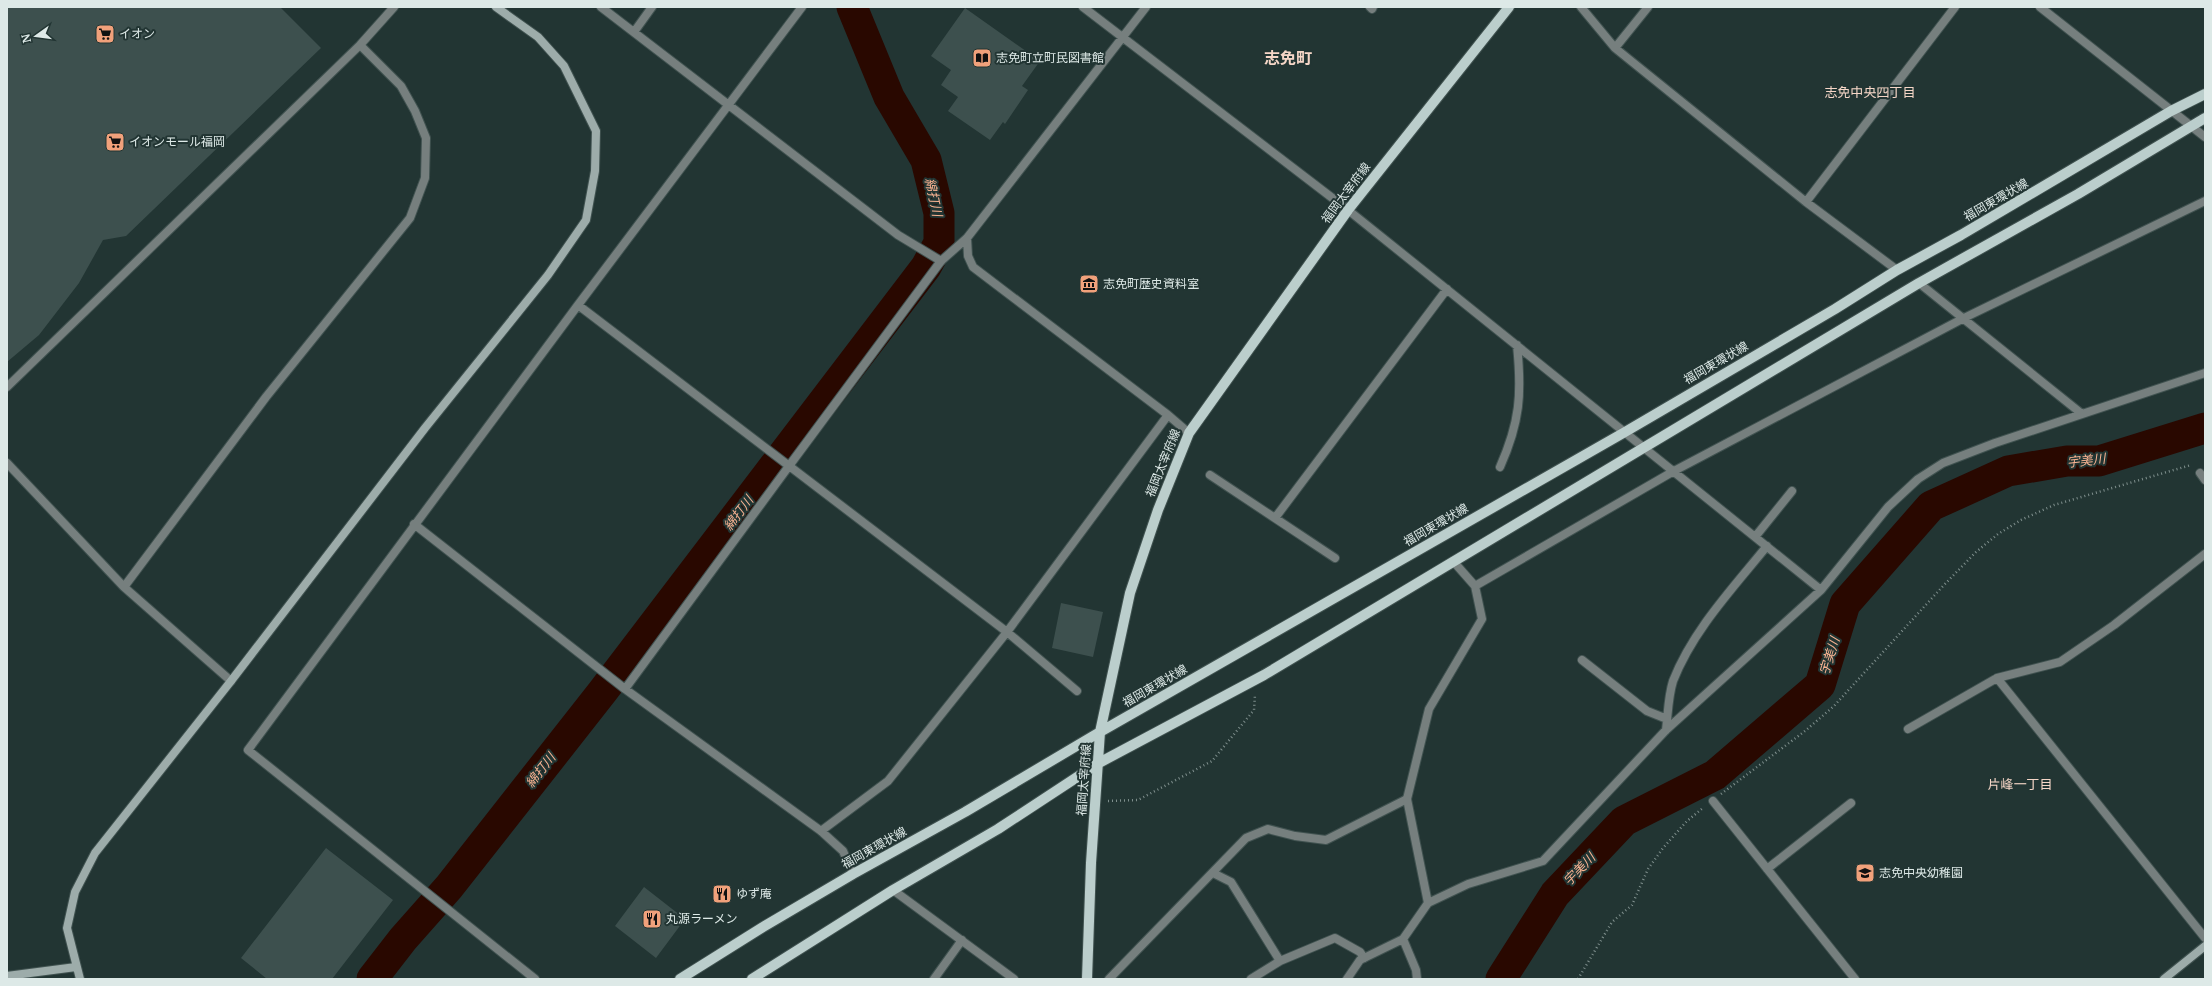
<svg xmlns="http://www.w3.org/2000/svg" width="2212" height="986" viewBox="0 0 2212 986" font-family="Merriweather,'Noto Sans JP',serif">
<rect width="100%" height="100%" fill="#223533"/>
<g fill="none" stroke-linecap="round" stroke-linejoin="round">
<!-- river -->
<path stroke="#290800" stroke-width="31" d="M372,979L403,939L449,887L603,691L926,267L939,243V213L926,160L889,97L852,7
M1501,979L1555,894L1624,821L1715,775L1820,685L1845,604L1931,506L2008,471L2067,461H2099L2205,428"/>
</g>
<!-- building -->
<path fill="#3d504e" d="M7,7H280L321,48L126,236L103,240L79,283L39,335L7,362Z
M965,8L1040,61L1022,86L1028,90L1005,124L1003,122L990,140L948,111L958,97L941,85L951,70L931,56Z
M1061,603L1103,612L1093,657L1052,648Z
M326,848L393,900L332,979H267L241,958Z
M644,887L685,919L656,958L615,926Z"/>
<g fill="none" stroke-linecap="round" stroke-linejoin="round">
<defs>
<path id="lane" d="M7,387L360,45L394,7
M7,463L124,587L231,681
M789,466L941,261
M124,587L266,397L410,218L425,178L426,138L415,111L401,86L360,45
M1213,873L1231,882L1280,961L1335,938L1360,952L1364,958
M893,890L1014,979
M934,979L962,940
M1109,979L1246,838L1268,829L1295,836L1326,840L1407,799
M1251,979L1280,961"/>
<path id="street" d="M601,7L898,235L941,261L967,238L1146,7
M1083,7L1348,210L1821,590
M1370,7L1372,9L1373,7
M1581,7L1615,48L1806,202L1897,270
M2040,7L2205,137
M634,32L652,7
M1615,48L1648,7
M1806,202L1955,7
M967,238L968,256L973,267L1168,415L1189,433
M1919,283L2082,414
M578,305L1007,632L1077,691
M1500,467C1520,422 1522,394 1517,345
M2200,473L2205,480
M1210,475L1335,558
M1275,518L1447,289
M414,524L625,689L821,831L843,851L853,874
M1755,537L1792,491
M2205,554L2114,625L2060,662L1997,678L2205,938
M1475,586L1674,471L1964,318L2205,201
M1582,660L1647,711L1667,719
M625,689L789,466
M1908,729L1997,678
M1666,730C1668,714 1668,697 1673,681C1693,630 1733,588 1767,546
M1713,801L1855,979
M821,831L888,781L1007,632L1168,415
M1767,869L1851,803
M1428,903L1407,799L1429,709L1482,619L1475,586L1453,561
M1403,939L1416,970L1417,979
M535,979L248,750L578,305L802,7
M1347,979L1360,960L1403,939L1428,903L1468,884L1543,861L1666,730L1821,590L1888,507L1918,479L1943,463L1995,443L2205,373"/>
<path id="secondary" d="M7,976L76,967
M80,979L67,928L75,892L95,853L231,681L425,428L548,275L586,220L595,171L596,131L564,66L538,37L496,7
M2164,979L2205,946"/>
<path id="primary" d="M680,979L763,927L853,874L965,812L1100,732L1625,432L1835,309L1897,270L1961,235L2171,111L2205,94
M752,979L893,890L998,829L1097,764L1264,675L1919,283L2078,194L2205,118
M1087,979L1091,863L1100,732L1130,593L1158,510L1189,433L1348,210L1509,7"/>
</defs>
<!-- lane casing -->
<use href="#lane" stroke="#405250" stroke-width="10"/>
<!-- street casing -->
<use href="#street" stroke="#405250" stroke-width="10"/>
<!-- secondary casing -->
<use href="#secondary" stroke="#405250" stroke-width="10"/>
<!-- primary casing -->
<use href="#primary" stroke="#405250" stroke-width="12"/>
<!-- path -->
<path stroke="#7f8f8d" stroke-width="2.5" stroke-dasharray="1 3" stroke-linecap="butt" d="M1721,794L1805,731L1834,706L1943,586L1976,552L1998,534L2021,520L2054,505L2191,465
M1108,801L1138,800L1212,761L1254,710L1255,695
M1578,979L1612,922L1632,905L1648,869L1663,848L1687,821L1703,808"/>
<!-- lane -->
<use href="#lane" stroke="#767f7e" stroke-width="8"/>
<!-- street -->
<use href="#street" stroke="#767f7e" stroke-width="8"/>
<!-- secondary -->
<use href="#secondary" stroke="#9dacaa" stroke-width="8"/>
<!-- primary -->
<use href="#primary" stroke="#bbcecc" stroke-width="10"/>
</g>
<!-- icons -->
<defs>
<symbol id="supermarket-square" viewBox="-11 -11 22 22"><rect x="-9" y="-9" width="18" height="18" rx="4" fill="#f1a17b" stroke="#223533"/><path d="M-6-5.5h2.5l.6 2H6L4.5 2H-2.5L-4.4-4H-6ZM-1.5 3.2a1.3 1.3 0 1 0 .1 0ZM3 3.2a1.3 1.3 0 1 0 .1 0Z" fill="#111"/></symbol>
<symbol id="library-square" viewBox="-11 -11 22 22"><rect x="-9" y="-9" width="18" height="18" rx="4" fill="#f1a17b" stroke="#223533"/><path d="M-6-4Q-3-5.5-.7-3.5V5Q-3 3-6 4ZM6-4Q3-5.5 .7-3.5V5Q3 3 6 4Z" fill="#111"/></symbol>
<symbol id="museum-square" viewBox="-11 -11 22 22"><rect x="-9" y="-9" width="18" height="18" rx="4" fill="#f1a17b" stroke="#223533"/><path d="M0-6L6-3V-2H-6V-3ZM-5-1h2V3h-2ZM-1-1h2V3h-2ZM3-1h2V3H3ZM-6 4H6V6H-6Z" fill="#111"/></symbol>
<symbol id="school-square" viewBox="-11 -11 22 22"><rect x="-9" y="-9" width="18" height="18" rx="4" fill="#f1a17b" stroke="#223533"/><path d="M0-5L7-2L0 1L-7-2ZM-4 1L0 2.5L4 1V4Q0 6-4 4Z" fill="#111"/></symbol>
<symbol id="restaurant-square" viewBox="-11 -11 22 22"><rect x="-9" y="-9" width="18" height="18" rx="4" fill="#f1a17b" stroke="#223533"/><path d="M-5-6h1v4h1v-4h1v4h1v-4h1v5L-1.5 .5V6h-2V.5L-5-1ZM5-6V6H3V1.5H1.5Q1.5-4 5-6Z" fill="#111"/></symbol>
</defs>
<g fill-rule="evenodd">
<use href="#supermarket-square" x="94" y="23" width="22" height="22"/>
<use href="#library-square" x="971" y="47" width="22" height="22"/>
<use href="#supermarket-square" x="104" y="131" width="22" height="22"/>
<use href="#museum-square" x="1078" y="273" width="22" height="22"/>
<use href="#school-square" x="1854" y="862" width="22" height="22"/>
<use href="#restaurant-square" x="711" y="883" width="22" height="22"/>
<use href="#restaurant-square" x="641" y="908" width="22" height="22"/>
</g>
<g text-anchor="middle" stroke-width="4" stroke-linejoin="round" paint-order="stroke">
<!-- poi labels -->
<g font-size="12" fill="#dde9e7" stroke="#223533" text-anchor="start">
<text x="119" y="38">イオン</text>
<text x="996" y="62">志免町立町民図書館</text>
<text x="129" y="146">イオンモール福岡</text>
<text x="1103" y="288">志免町歴史資料室</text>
<text x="1879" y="877">志免中央幼稚園</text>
<text x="736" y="898">ゆず庵</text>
<text x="666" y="923">丸源ラーメン</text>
</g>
<!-- street labels -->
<g font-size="12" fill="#dde9e7" stroke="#223533">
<text transform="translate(1346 193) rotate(-53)" y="4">福岡太宰府線</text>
<text transform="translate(1996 200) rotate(-30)" y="4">福岡東環状線</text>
<text transform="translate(1716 363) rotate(-30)" y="4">福岡東環状線</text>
<text transform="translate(1163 463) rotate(-68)" y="4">福岡太宰府線</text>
<text transform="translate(1436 525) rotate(-30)" y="4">福岡東環状線</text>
<text transform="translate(1155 686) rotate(-30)" y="4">福岡東環状線</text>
<text transform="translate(1084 780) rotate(-86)" y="4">福岡太宰府線</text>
<text transform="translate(874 848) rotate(-29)" y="4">福岡東環状線</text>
</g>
<!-- neighbourhood labels -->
<g font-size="13" fill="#f5d6c7" stroke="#223533">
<text x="1870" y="97">志免中央四丁目</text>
<text x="2020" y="789">片峰一丁目</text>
</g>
<!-- water labels -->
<g font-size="13" font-style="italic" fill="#f9b392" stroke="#223533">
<text transform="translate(934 197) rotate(78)" y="5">綿打川</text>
<text transform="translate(2086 460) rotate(-6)" y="5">宇美川</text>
<text transform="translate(738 513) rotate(-53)" y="5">綿打川</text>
<text transform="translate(1829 656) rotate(-73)" y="5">宇美川</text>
<text transform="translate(540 770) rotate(-52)" y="5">綿打川</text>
<text transform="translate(1579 869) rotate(-46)" y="5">宇美川</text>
</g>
<!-- district labels -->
<g font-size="16" font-weight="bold" fill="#f5d6c7" stroke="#223533">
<text x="1288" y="64">志免町</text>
</g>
</g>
<!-- border -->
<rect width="2212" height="986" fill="none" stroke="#dde9e7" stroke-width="16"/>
<!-- north arrow -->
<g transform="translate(36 36) rotate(256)" stroke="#223533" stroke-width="3" paint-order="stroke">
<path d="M0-3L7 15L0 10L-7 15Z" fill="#dde9e7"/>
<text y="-6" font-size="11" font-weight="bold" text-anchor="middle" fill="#dde9e7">N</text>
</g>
</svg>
